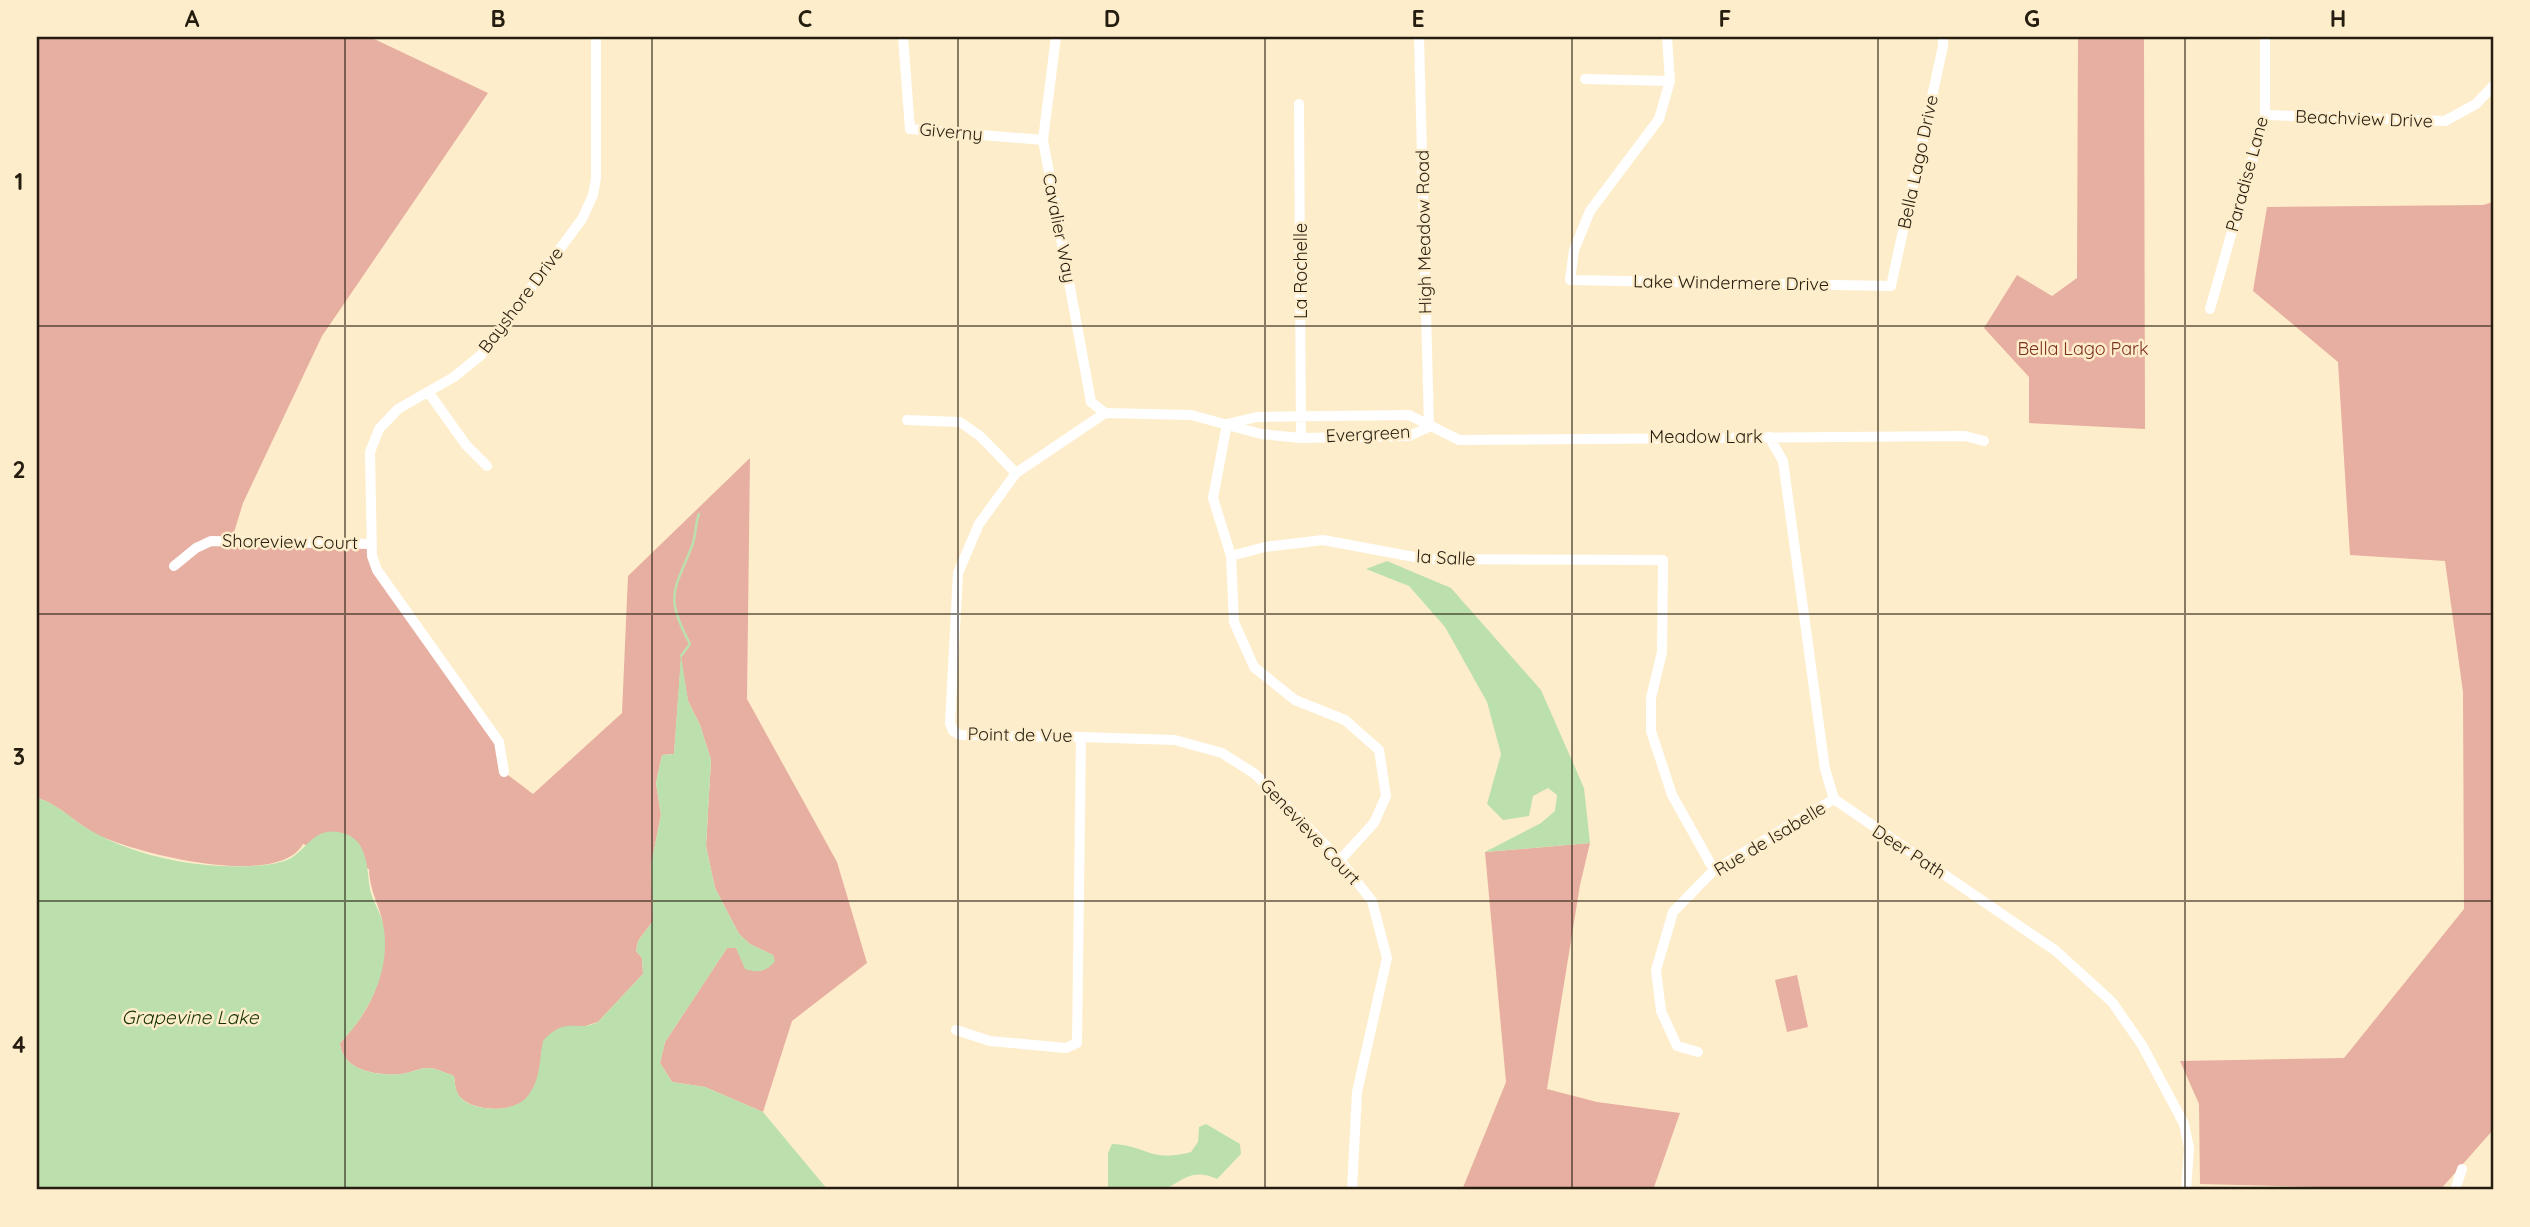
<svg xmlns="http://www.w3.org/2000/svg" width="2530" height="1227" viewBox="0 0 2530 1227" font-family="Quicksand,sans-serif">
<rect width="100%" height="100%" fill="#feedca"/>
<!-- green -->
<path fill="#e7afa1" d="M37,37H370L488,93L322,336L243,503L232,539L372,544V556L499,742L504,772L533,794L622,713L628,576L750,458L747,699L837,862L867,963L792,1021L763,1112L705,1087L672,1082L660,1063L665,1042L727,948H736L742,958L773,955L750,944L739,934L715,888L706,846L711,760L700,725L688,701L681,661L674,754L662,755L656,783L661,815L651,865L653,921L638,941L636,951L642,958L643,974L598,1022L582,1027L541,1051C542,1066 537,1086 527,1098C513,1113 474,1112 460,1097C455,1091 455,1083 454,1076C446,1073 436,1068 428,1068C418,1068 410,1073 401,1074C378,1076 342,1071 340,1043C371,1011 389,972 383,926C381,906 370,895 369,869L303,844C278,890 134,853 96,834C75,823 59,804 37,798Z
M2078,37H2144L2145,429L2029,423V377L1984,328L2017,275L2052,296L2077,278Z
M2493,202V1130L2440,1190L2200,1184L2199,1104L2180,1061L2344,1058L2464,909L2463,692L2445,561L2350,555L2338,362L2253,291L2267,207L2483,205Z
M1590,843L1580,885L1547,1089L1597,1102L1680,1113L1653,1190H1462L1506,1082L1485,852Z
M1797,975L1808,1027L1787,1032L1775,980Z"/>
<!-- water -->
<path fill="#bce0ad" d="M1387,561L1451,588L1541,690L1584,788L1590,843L1485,852L1541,823L1555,811L1557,795L1548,788L1533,796L1529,816L1503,820L1487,804L1501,754L1487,702L1445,627L1409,586L1366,569Z
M681,655L688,701L700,725L711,760L706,846L715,888L739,934L750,944L773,955L775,961C767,972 757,973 745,969L736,948H727L665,1042L660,1063L672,1082L705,1087L763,1112L828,1190H37V798C59,804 75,823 95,833C128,851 170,862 207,865C230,867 265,868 287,860C308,851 313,823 346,834C368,842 367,870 370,889C372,901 381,912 383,924C392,969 370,1012 340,1043C342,1071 378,1076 401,1074C410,1073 419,1068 428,1068C436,1068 446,1073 454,1076C455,1082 455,1091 460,1097C473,1112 512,1113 526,1098C541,1082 539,1060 543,1041C566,1015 577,1033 598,1022L643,974L642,958L636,951L638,941L653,921L651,865L661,815L656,783L662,755L674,754Z
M1206,1124L1240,1144L1241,1154L1217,1179C1188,1165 1179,1187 1159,1190C1143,1193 1125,1190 1108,1190V1153L1112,1144C1147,1145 1148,1163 1191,1152L1198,1142L1199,1127Z"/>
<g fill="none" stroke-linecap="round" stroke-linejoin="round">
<!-- stream -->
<path stroke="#bce0ad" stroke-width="2.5" d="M681,656L690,644C664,595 674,592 692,546C696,536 695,524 699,514"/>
<!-- minor -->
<path stroke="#fff" stroke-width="10" d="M903,37L910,129L1043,140
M1056,37L1043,140L1091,402L1105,413
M1419,37L1429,427
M1667,37L1670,81L1659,119L1590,211L1574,250L1570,280L1891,286L1943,46V37
M1585,79L1670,81
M1299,104L1301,438
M2265,115L2445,121L2476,104L2493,86
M2210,309L2265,115V37
M429,393L466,445L487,466
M1105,413L1191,415L1261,434L1301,438L1409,436L1429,427
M907,420L960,422L980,436L1016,473
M1227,424L1257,417L1409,415L1459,440L1965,436L1984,441
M1227,424L1213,498L1231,556L1234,622L1254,667L1295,700L1345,720L1379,750L1386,796L1374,823L1340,860
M1769,437L1783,461L1825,769L1834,799L2056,951L2112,1002L2142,1045L2184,1124L2189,1148L2186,1190
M1231,556L1265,547L1323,540L1425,559L1663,560L1662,652L1651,698V731L1672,795L1714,870
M174,566L196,548L211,541L372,544
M1081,737L1175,740L1222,753L1255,774L1340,860L1372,901L1387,958L1357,1092L1352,1190
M504,772L499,742L377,570L372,556L370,452L379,429L398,409L454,377L481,355L582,219L593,195L596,178V37
M956,1030L990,1041L1066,1048L1077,1043L1081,737L960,735L953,731L950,723L958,573L979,524L1016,473L1105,413
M1698,1052L1677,1046L1661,1011L1656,970L1673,912L1714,870L1834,799
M2455,1190L2462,1169"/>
</g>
<!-- grid -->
<path fill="none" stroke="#241d10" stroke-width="2" stroke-opacity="0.55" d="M345,37V1190M652,37V1190M958,37V1190M1265,37V1190M1572,37V1190M1878,37V1190M2185,37V1190M37,326H2493M37,614H2493M37,901H2493"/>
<g text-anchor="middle" stroke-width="5" stroke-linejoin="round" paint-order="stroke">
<!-- street labels -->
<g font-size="18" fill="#241d10" stroke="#feedca">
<text transform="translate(2364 119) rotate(2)" y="6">Beachview Drive</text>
<text transform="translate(951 132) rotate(5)" y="6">Giverny</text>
<text transform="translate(1918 162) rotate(-78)" y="6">Bella Lago Drive</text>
<text transform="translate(2247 174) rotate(-75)" y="6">Paradise Lane</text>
<text transform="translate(1059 228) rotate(79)" y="6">Cavalier Way</text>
<text transform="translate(1424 232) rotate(-91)" y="6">High Meadow Road</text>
<text transform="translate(1301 271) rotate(-90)" y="6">La Rochelle</text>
<text transform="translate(1731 283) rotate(1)" y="6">Lake Windermere Drive</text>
<text transform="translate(521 300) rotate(-53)" y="6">Bayshore Drive</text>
<text transform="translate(1368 434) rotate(-3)" y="6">Evergreen</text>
<text x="1706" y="443">Meadow Lark</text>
<text transform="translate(290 542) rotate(1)" y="6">Shoreview Court</text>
<text transform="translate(1446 558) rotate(3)" y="6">la Salle</text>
<text transform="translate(1020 735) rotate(1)" y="6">Point de Vue</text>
<text transform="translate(1310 832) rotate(47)" y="6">Genevieve Court</text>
<text transform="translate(1770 839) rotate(-31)" y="6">Rue de Isabelle</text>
<text transform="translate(1909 852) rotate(33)" y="6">Deer Path</text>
</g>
<!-- park labels -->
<g font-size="18" fill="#7c3121" stroke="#feedca">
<text x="2083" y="355">Bella Lago Park</text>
</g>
<!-- water labels -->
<g font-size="19" font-style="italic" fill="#133300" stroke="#feedca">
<text x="190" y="1024">Grapevine Lake</text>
</g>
</g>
<!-- border -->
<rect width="2530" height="1227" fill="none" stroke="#feedca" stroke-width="77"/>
<rect x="38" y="38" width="2454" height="1150" fill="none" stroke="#241d10" stroke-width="2.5"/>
<g font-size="23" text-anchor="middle" font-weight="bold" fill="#241d10">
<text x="192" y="27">A</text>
<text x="498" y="27">B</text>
<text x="805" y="27">C</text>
<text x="1112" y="27">D</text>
<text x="1418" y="27">E</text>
<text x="1725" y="27">F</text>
<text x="2032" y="27">G</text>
<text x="2338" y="27">H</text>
<text x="19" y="190">1</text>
<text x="19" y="478">2</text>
<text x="19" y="765">3</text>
<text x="19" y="1053">4</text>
</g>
</svg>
